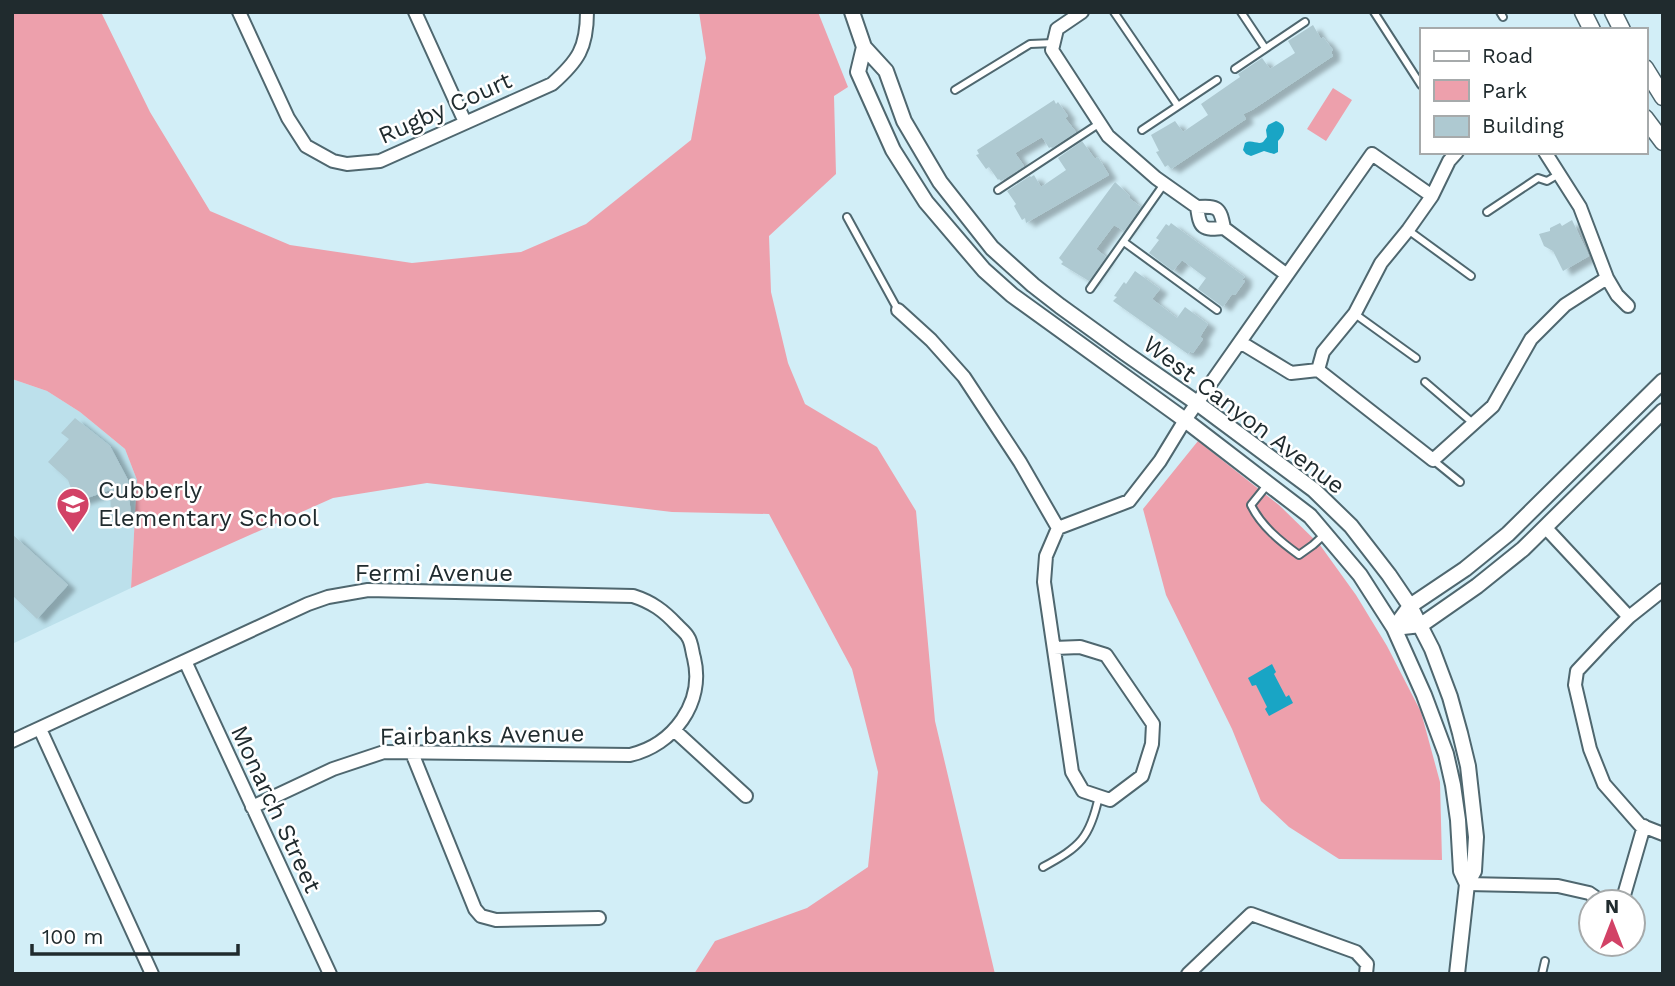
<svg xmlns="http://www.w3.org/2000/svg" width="1675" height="986" viewBox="0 0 1675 986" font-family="'Work Sans',sans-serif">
<defs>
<filter id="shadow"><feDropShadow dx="8" dy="4.5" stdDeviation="2" flood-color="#0004"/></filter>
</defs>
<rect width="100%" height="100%" fill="#d2eef7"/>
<!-- built -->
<path fill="#bce0eb" d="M12,379L47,391L80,412L125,449L137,480L131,588L12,644Z"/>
<!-- green -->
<path fill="#eda0ac" d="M12,12H101L150,112L210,211L290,245L412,263L521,252L586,224L691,140L706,58L699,12H818L848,87L834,96L836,174L769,236L771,292L788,363L805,404L877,447L916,511L935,721L995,974H694L715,941L807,908L868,867L878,772L852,669L769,514L672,512L427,483L333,498L131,588L137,480L125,449L80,412L47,391L12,379Z
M1333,88L1352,100L1326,141L1307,129Z
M1198,441L1279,505L1320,545L1356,595L1387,646L1421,712L1440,782L1442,860L1339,859L1289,827L1261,801L1232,729L1166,595L1143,509Z"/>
<!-- water -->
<path fill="#19a5c5" d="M1276,121C1288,125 1285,134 1278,141V152L1274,154L1264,151L1251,156L1246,154L1243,150L1245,143C1252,139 1257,145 1263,142L1267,137L1266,130L1268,125Z
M1272,664L1276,672L1274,674L1286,697L1289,695L1293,703L1269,716L1265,709L1267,707L1256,685L1252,686L1248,678Z"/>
<!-- building -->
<path fill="#aec9d1" filter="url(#shadow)" d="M1313,25L1321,39L1323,37L1333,50L1331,52L1333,56L1252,110L1243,114L1246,119L1171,169L1168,165L1165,167L1156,152L1159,151L1151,135L1175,121L1183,132L1208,115L1201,104L1240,77L1238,74L1262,58L1270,69L1295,53L1288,41Z
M1054,100L1056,104L1058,102L1068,116L1065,118L1076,132L1052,148L1051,147L1049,148L1042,137L1015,153L1024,166L1001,181L999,179L998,180L989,167L986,169L976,155L979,154L977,150Z
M1082,141L1095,159L1098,157L1109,175L1026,223L1025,218L1022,220L1014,206L1016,204L1007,191L1030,176L1031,177L1034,175L1041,187L1066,170L1058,158Z
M1115,182L1130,196L1129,198L1141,207L1124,231L1114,225L1096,249L1106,257L1089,281L1061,264L1063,262L1059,258Z
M1572,220L1589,256L1563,271L1553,251L1544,246L1539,234L1550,231V228L1560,223L1562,226Z
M1171,223L1245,277L1242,280L1245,281L1235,295L1232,294L1223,307L1198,289L1206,278L1182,260L1173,271L1149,253L1159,240L1156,238L1166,224L1169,226Z
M1135,271L1160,289L1152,299L1177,318L1185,307L1208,324L1200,337L1203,339L1193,353L1190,351L1188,354L1113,301L1117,297L1114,296L1124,282L1126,284Z
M75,418L110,446L128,480L131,518L111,519L110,490L76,502L68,480L48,462L69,439L61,433Z
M12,534L68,585L37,619L12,595Z"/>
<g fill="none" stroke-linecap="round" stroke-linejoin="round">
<defs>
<path id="service" d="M1114,12L1178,106
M1241,12L1265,48
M1374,12L1421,85
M1500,12L1503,17
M1235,69L1305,22
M955,90L1030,44L1054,43
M1142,130L1217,80
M998,190L1100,123
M1487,212L1538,178L1547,181L1559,174
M847,217L898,310
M1408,230L1471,276
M1124,242L1217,310
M1090,289L1164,184
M1355,314L1416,358
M1425,382L1474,424
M1433,460L1460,482
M1268,484L1251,505C1261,526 1281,542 1299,555L1313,545L1325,534
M1043,867C1080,847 1090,838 1099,796
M1542,974L1545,961"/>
<path id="minor" d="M239,12L288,118L306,146L333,161L347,164L380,161L552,84C578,61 587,48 587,12
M415,12L465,122
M1082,12L1057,29L1052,50L1108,136L1156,178L1197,207
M1197,207C1218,206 1220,207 1224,228C1202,230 1200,229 1197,207Z
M1224,228L1287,275
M1607,278L1617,295L1628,306
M898,310L931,340L964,377L1020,462L1058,528
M1240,342L1291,373L1318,370L1433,460L1493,406L1531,339L1565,305L1607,278L1580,207L1545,152
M1318,370L1323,352L1355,313L1381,263L1408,230L1432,196L1449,161L1457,152
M1545,527L1629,617
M1663,590L1629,617L1608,638L1577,671L1575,685L1590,749L1604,784L1640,825L1663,834
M1054,648L1080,647L1106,655L1153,724L1152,744L1142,776L1110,800L1083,791L1072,772L1044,582L1046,556L1058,528L1129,501L1160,461L1185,420L1372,154L1432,196
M185,661L330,974
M40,729L152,974
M674,730L746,796
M12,741L308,604L328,597L368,590L633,596C652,602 664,611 677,625C681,629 686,633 688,637C692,643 692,652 694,658C705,703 673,745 630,755L384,752L333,769L252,807
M412,753L475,909L481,916L496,920L599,918
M1467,884L1558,886L1589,893L1602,902
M1622,902L1644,826
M1188,974L1251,914L1356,952L1367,964L1366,974"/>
<path id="tertiary" d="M852,12L864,47L886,71L904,121L940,182L992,248L1033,285L1060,306L1125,353L1197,403L1314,490L1351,526L1389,575L1410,606L1432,649L1450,697L1460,733L1468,766L1476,837L1474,871L1467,884L1457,974
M864,47L858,72L893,150L926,202L984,270L1012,295L1185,420L1310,516L1360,575L1394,628L1424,695L1446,754L1453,785L1458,820L1461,871L1467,884
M1394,628L1410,606L1465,569L1508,534L1663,381
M1394,628L1421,625L1477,586L1523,549L1663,411"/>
<path id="secondary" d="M1583,12L1592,30
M1613,12L1622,30
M1645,68L1663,97
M1645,118L1663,142"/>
</defs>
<!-- service casing -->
<use href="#service" stroke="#4f676f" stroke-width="10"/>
<!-- minor casing -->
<use href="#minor" stroke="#4f676f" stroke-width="16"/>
<!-- tertiary casing -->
<use href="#tertiary" stroke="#4f676f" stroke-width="18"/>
<!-- secondary casing -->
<use href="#secondary" stroke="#4f676f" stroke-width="19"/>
<!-- service -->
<use href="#service" stroke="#fff" stroke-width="6"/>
<!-- minor -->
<use href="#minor" stroke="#fff" stroke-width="12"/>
<!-- tertiary -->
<use href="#tertiary" stroke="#fff" stroke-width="14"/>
<!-- secondary -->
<use href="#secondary" stroke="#fff" stroke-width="16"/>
</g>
<!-- icons -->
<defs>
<symbol id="school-pin" viewBox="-11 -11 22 30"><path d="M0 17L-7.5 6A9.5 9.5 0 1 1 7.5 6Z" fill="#d24266" stroke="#fff"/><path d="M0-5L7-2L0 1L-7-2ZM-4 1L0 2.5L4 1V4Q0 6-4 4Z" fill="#fff"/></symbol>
</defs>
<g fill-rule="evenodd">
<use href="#school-pin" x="54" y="485" width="38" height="52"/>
</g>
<g text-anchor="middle" stroke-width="5" stroke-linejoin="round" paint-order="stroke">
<!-- street labels -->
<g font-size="24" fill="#202b2e" stroke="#fff">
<text transform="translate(445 108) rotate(-24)" y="8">Rugby Court</text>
<text transform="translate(1244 415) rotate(37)" y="8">West Canyon Avenue</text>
<text x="434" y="581">Fermi Avenue</text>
<text transform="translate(482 735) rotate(-1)" y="8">Fairbanks Avenue</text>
<text transform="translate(276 809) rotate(65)" y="8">Monarch Street</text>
</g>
<!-- poi labels -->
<g font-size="24" fill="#202b2e" stroke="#fff" text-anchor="start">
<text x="98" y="498">Cubberly<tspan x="98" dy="28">Elementary School</tspan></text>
</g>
</g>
<!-- border -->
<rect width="1675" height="986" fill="none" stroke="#202b2e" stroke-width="28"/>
<!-- legend -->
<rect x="1420" y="28" width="228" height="126" fill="#ffffff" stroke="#a6aaab" stroke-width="2"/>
<rect x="1434" y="51" width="35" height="10" fill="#ffffff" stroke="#a6aaab" stroke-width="2"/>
<text x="1482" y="63" font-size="21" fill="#202b2e">Road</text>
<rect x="1434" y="80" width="35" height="21" fill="#eda0ac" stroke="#a6aaab" stroke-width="2"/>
<text x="1482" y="98" font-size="21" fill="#202b2e">Park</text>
<rect x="1434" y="116" width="35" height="21" fill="#aec9d1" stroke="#a6aaab" stroke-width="2"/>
<text x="1482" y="133" font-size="21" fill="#202b2e">Building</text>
<!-- north arrow -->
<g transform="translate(1612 923)"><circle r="33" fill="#ffffff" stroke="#a6aaab" stroke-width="2"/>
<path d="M0-5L12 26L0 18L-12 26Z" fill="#d24266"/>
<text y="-10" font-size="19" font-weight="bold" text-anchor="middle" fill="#202b2e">N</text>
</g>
<!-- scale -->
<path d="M32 944v10h206v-10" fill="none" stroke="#202b2e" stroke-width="3.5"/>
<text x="42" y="944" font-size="21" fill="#202b2e" stroke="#ffffff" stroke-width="5" paint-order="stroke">100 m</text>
</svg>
